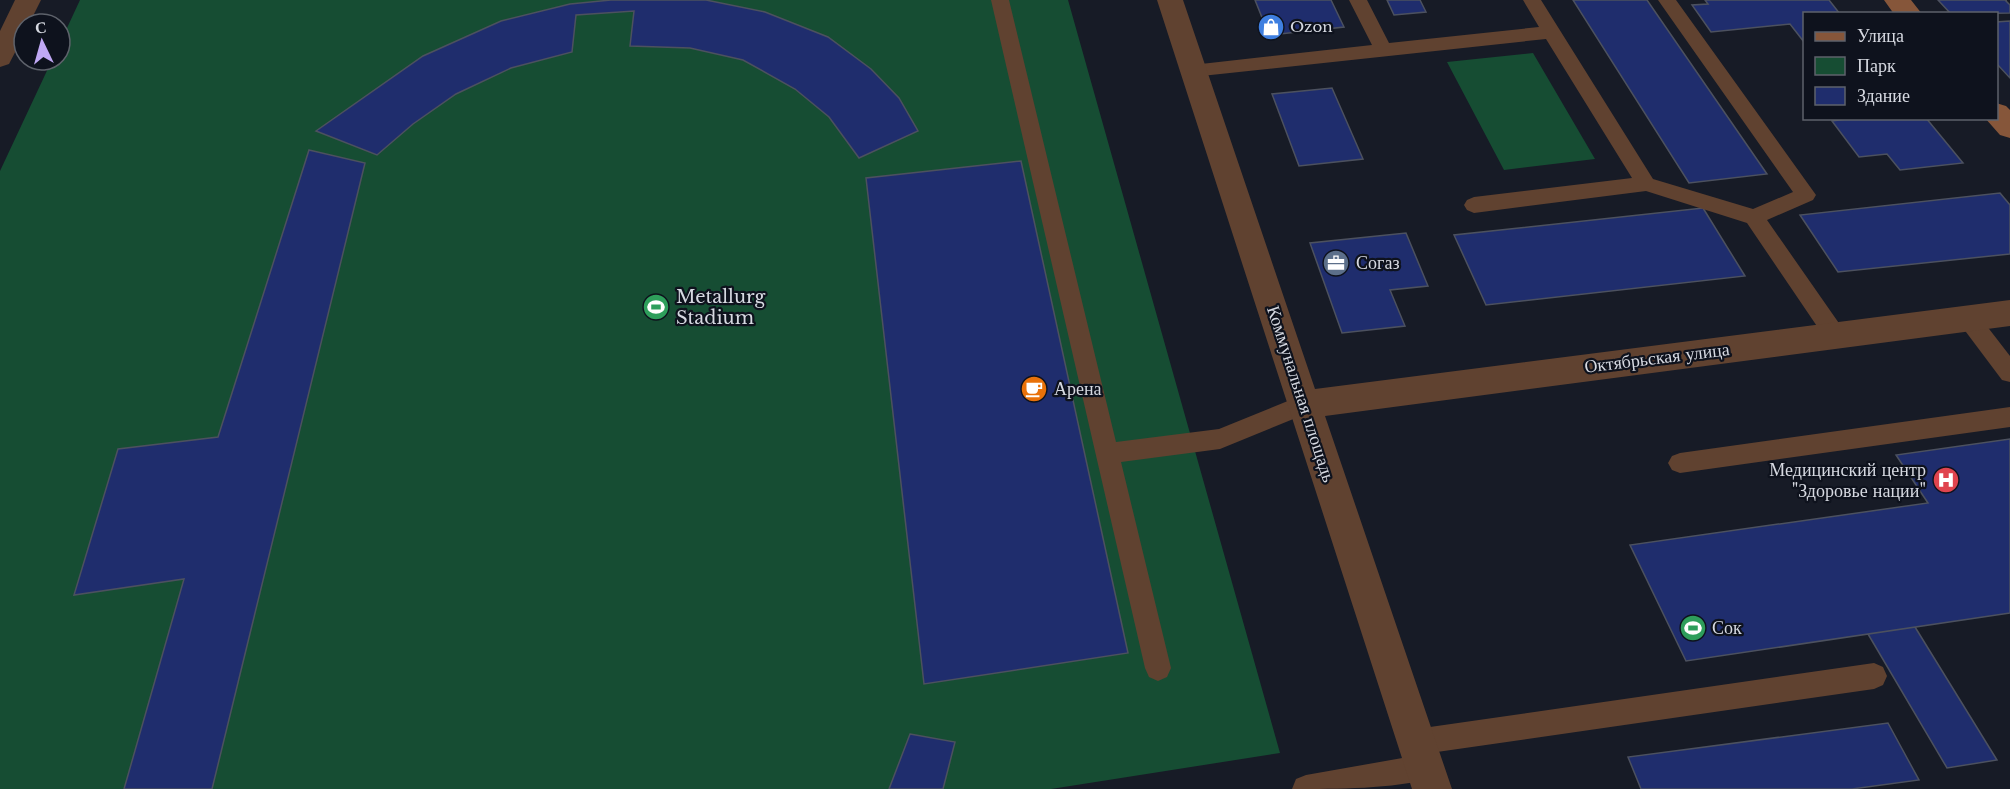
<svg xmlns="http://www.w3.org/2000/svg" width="2010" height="789" viewBox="0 0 2010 789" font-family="'Libre Baskerville',serif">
<rect width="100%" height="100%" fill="#171b26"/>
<!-- green -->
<path fill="#164d33" d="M80,0H1068L1280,753L1051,789H0V171L52,60H60V43Z
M1533,53L1595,159L1504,170L1447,62Z"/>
<!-- building -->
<path fill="#1f2d6d" stroke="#4c515f" stroke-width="1.5" d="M706,0L765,12L828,37L871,69L899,98L918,131L859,158L829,117L795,89L743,60L690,48L630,46L634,11L576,15L572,52L511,68L456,94L413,124L377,155L316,131L423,56L501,21L570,4L611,0Z
M1255,0H1331L1344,27L1269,35Z
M1387,0H1420L1426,12L1394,15Z
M1573,0H1647L1767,174L1689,183Z
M1705,0H1829L1840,14H1804V42L1790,24L1711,32L1692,5L1708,4Z
M1938,0H2007H2005L2010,5V13L1951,14Z
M2010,21V78L1996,63V22Z
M1332,88L1363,159L1299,166L1272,94Z
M1853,118H1926L1963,163L1900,170L1887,154L1859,157L1832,121Z
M309,150L365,163L212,789H124L184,579L74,595L118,449L218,437Z
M1021,161L1128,653L924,684L866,178Z
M2000,193L2010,205V254L1838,272L1800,215Z
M1703,208L1745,276L1486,305L1454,235Z
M1406,233L1428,286L1390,290L1405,326L1342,333L1310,243Z
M2010,439V613L1686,661L1630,545L1928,503L1896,455Z
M1915,627L1997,760L1947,768L1868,634Z
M1888,723L1919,780L1852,789H1641L1628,757Z
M910,734L955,742L943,789H889Z"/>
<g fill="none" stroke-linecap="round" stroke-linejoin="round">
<!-- lane -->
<path fill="#604230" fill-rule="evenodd" d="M991,0H1009L1116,442L1219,429L1305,394L1313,397L1316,404L1313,411L1220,449L1121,462L1171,668L1167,677L1158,681L1149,677L1145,668Z
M1349,0H1367L1389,43L1539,27L1523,0H1541L1653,179L1753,209L1793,192L1658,0H1676L1816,195L1813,200L1767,220L1843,329L1846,335L1843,341L1835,344L1827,341L1747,223L1646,191L1474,213L1467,210L1464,205L1467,200L1474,197L1632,178L1546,39L1192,77L1186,75L1183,71L1186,67L1192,65L1372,45Z
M1968,309L1976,312L2010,356V382L2002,380L1960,324L1957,318L1960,312Z
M2010,407V427L1680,473L1672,470L1668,463L1672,456L1680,453Z
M1874,663L1883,667L1887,676L1883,685L1874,689L1416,755L1406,752L1403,742L1406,732L1416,729Z
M1425,754L1435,758L1439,768L1435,778C1391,789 1338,789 1292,789L1296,779L1306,775Z"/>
<!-- street -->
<path fill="#604230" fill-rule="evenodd" d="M15,0H41L29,24H24V35L9,64L0,67V31Z
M1157,0H1183L1315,389L2010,300V326L1325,416L1452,789H1412Z"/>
<!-- secondary -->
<path fill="#86563a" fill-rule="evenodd" d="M1884,0H1911L1922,14H1894Z
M1996,103L2006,106L2010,110V138L2000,135L1985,118H1996Z"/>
</g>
<!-- icons -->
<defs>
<symbol id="shop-disc" viewBox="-11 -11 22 22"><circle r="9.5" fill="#3f7fe0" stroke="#0e121d"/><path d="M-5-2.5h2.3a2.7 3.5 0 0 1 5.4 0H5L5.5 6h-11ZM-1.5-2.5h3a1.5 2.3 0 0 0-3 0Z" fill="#fff"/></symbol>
<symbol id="office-disc" viewBox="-11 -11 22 22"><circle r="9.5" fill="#5c6f8a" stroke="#0e121d"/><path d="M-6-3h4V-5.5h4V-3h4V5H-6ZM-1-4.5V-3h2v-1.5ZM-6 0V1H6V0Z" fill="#fff"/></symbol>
<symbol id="stadium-disc" viewBox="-11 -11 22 22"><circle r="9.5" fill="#2e9e5b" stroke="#0e121d"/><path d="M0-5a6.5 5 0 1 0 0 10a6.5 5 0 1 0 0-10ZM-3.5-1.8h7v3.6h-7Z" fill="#fff"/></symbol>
<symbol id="cafe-disc" viewBox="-11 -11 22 22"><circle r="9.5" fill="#e8710a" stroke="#0e121d"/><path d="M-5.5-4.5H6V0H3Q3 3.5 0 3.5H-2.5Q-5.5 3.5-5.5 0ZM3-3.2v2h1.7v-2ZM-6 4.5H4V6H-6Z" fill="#fff"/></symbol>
<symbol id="hospital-disc" viewBox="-11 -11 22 22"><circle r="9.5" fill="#e0444e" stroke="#0e121d"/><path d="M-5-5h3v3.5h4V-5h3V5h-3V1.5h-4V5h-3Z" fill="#fff"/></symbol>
</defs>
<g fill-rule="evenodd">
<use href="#shop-disc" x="1256" y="12" width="30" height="30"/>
<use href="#office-disc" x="1321" y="248" width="30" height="30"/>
<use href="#stadium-disc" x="641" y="292" width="30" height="30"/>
<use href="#cafe-disc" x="1019" y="374" width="30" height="30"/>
<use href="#hospital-disc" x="1931" y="465" width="30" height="30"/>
<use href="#stadium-disc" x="1678" y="613" width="30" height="30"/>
</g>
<g text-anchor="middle" stroke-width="4.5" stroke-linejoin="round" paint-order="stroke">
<!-- far-poi labels -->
<g font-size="15" fill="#d6d9e1" stroke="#0e121d" text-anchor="start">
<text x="1290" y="32">Ozon</text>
</g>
<!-- poi labels -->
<g font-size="18" fill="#d6d9e1" stroke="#0e121d" text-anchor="start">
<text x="1356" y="269">Согаз</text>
<text x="676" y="303">Metallurg<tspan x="676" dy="21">Stadium</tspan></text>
<text x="1054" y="395">Арена</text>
<text x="1926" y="476" text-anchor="end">Медицинский центр<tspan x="1926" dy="21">"Здоровье нации"</tspan></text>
<text x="1712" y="634">Сок</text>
</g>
<!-- street labels -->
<g font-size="18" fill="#d6d9e1" stroke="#0e121d">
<text transform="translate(1657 358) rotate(-7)" y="6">Октябрьская улица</text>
<text transform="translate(1301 394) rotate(72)" y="6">Коммунальная площадь</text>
</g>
</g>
<!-- legend -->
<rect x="1803" y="12" width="195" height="108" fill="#0e121d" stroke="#5e626b" stroke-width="1.5"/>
<rect x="1815" y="32" width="30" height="9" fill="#86563a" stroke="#5e626b" stroke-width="1.5"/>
<text x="1857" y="42" font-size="18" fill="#d6d9e1">Улица</text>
<rect x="1815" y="57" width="30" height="18" fill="#164d33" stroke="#5e626b" stroke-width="1.5"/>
<text x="1857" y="72" font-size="18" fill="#d6d9e1">Парк</text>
<rect x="1815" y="87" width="30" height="18" fill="#1f2d6d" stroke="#5e626b" stroke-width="1.5"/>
<text x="1857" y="102" font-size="18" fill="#d6d9e1">Здание</text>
<!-- north arrow -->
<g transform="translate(42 42) rotate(355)"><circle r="28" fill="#0e121d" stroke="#5e626b" stroke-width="1.5"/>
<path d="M0-4.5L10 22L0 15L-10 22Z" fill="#c0a8f4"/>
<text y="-9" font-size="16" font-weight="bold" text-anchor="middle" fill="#d6d9e1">С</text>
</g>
</svg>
